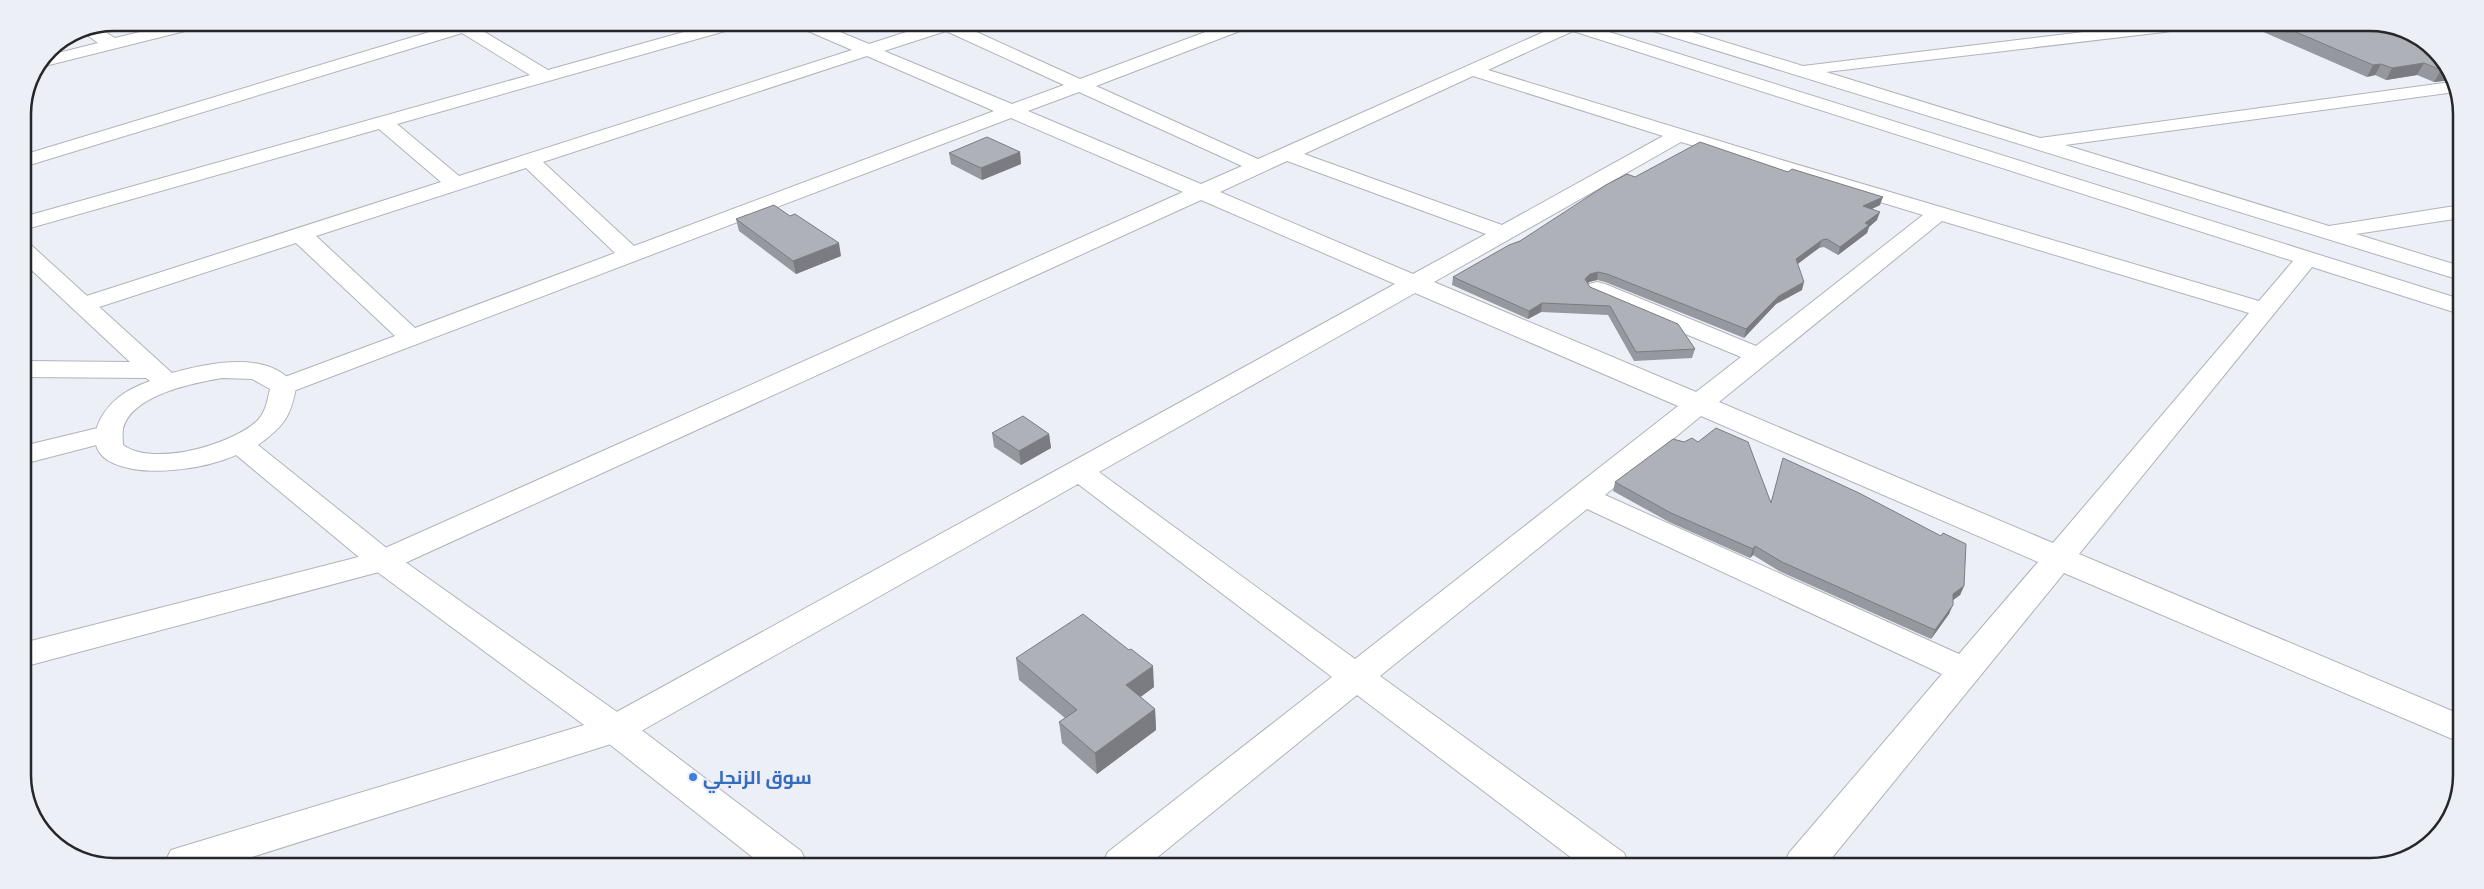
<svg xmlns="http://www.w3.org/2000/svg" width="2484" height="889" viewBox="0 0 2484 889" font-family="Poppins,Cairo,sans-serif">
<rect width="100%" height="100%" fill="#edeff7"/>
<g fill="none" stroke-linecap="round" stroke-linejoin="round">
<defs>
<path id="minor" d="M177,23H203L201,27L41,67L46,56L98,43L79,29L95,26L115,38Z
M459,23H486L478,28L548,70L712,24H738L736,28L397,124L459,176L852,50L801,28L799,24H821L869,44L931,24H959L1080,79L1224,25H1247L1245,29L1096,86L1258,159L1557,26H1590L2460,299V314L2312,267L2079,554L2457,713V741L2064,573L1826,865H1784L1789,853L1942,674L1587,509L1380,676L1624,853L1629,865H1581L1357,695L1149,864H1102L1108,852L1332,677L1078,484L627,739L236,862H165L171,850L184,846L604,719L1395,284L1201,200L394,568L23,667V643L374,553L1183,192L1011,118L283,395L274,393L270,387L274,381L395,336L296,243L90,310L82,312L74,310L70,305L74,300L441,182L379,129L23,230V217L530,75L462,33L23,167V155ZM946,31L1064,85L1012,104L884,51ZM1573,31L2293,261L2259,301L1775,158L1488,70ZM867,56L994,111L634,246L543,162ZM1473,76L1663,136L1502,225L1304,154ZM1079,92L1242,166L1201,184L1028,111ZM1681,142L1923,215L1756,346L1605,284L1597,282L1589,284L1585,289L1589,294L1741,357L1696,392L1434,282ZM1287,161L1486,234L1413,274L1220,192ZM526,168L615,253L415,328L316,236ZM1942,221L2249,313L2053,543L1719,402ZM1415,293L1678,406L1355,659L1099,472ZM1701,416L2038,562L1959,654L1605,495Z
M1648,26H1673L1803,66L2124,27H2172L2170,31L2164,32L1826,72L2040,138L2451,82L2455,92L2065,145L2329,226L2461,205V218L2356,234L2460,266V280L1650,30Z
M106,426L116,428L120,434L116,440L23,464V446Z"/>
<path id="major" d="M23,243L31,245L172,373C208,363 270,349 296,387C291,417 283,427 258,445L394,554L627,719L801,851L807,863H760L603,739L372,568L236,455C205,469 145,478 113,463C81,449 98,413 119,397C128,390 139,385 150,381L146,378L23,377V361L130,362L23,262ZM222,378L252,379L270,389C267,401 266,412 257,421C231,445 153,467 123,445C123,440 122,434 123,429C131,395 193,383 222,378Z"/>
</defs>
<!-- minor casing -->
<use href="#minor" stroke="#b1b3bb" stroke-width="2"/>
<!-- major casing -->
<use href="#major" stroke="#b1b3bb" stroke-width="2"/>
<!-- minor -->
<use href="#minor" fill="#fff" fill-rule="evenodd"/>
<!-- major -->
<use href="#major" fill="#fff" fill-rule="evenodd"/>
</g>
<!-- wall -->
<path fill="#96989f" d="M2252,27H2399L2442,58L2451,80L2434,82L2417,75L2386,80L2375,75L2367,77Z
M1020,152L1021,164L982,180L951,164L949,153Z
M1635,177L1880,205L1872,209L1877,220L1869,227L1867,233L1838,255L1824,247L1819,248L1798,264L1802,290L1776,304L1744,338L1605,282L1597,280L1589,282L1587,283L1590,287L1695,349L1692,358L1634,361L1608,315L1541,312L1528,319L1452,285L1453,277L1520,241Z
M736,219L841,256L796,274L739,231Z
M992,433L1049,434L1051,448L1021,465L994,447Z
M1684,442L1771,502L1964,586L1960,595L1953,600L1949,614L1931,639L1779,571L1753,555L1750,558L1669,522L1613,491L1615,482Z
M1016,658L1154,687L1140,697L1155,709L1156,730L1097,774L1062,743L1059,722L1065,718L1019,680Z"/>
<!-- shaded-wall -->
<path fill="#7a7c82" d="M2424,63L2417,75L2386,80L2392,68Z
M2381,64L2375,75L2367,77L2373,65Z
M2441,70H2447L2451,80L2434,82Z
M1020,152L1021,164L982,180L981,168Z
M1883,197L1880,205L1861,214L1863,206Z
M1880,212L1877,220L1869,227L1867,233L1838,255L1840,247L1865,223Z
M1822,240L1819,248L1793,267L1796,259Z
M839,243L841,256L796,274L793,261Z
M1598,272L1597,280L1589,282L1584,288L1585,279L1590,274Z
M1804,282L1802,290L1776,304L1744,338L1746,329L1779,296Z
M1542,303L1541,312L1528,319L1529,311Z
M1049,434L1051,448L1021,465L1019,451Z
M1755,546L1753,555L1750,558L1753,549Z
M1964,586L1960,595L1949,603L1953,594Z
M1953,605L1949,614L1931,639L1935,630Z
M1153,666L1154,687L1127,707L1126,685Z
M1155,709L1156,730L1097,774L1095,753Z"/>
<!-- building -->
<path fill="#afb1b9" stroke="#7a7c82" d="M2284,27H2399L2442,58L2447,70H2441L2424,63L2392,68L2381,64L2373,65Z
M987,137L1020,152L981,168L949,153Z
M1700,142L1788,172L1792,169L1883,197L1863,206L1880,212L1865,223L1869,225L1840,247L1827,239L1822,240L1796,259L1804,282L1779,296L1746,329L1607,274L1598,272L1590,274L1585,279L1590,287L1678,324L1695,349L1636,352L1610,306L1542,303L1529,311L1453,277L1509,245L1520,241L1606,185L1627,174L1635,177Z
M774,205L790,216L795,214L839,243L793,261L736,219Z
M1023,416L1049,434L1019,451L992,433Z
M1716,428L1748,442L1771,503L1783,458L1859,493L1941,536L1943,533L1966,544L1964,586L1953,594V605L1935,630L1782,562L1755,546L1753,549L1671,513L1615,482L1673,439L1684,442L1692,438L1698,442Z
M1083,614L1129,650L1131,649L1153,666L1126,685L1155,709L1095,753L1059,722L1077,710L1016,658Z"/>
<!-- markers -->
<circle fill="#3f7fe0" stroke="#edeff7" stroke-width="2" cx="693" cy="777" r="5"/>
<g text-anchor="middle" stroke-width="4" stroke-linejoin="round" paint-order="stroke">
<!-- near-shop labels -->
<g font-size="19" font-weight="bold" fill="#366cbe" stroke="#edeff7" text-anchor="start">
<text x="703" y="784">سوق الزنجلي</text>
</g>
</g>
<!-- crop -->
<path d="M0 0H2484V889H0ZM114 31H2370A83 83 0 0 1 2453 114V775A83 83 0 0 1 2370 858H114A83 83 0 0 1 31 775V114A83 83 0 0 1 114 31Z" fill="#edeff7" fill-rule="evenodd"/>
<path fill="none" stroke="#27272a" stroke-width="2.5" d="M114 31H2370A83 83 0 0 1 2453 114V775A83 83 0 0 1 2370 858H114A83 83 0 0 1 31 775V114A83 83 0 0 1 114 31Z"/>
</svg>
